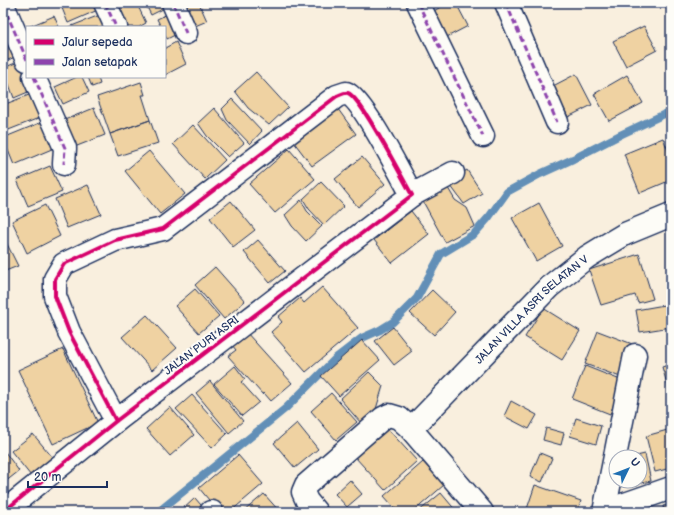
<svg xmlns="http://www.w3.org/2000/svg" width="674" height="515" viewBox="0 0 674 515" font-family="'Balsamiq Sans',sans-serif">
<rect width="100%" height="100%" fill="#f9efde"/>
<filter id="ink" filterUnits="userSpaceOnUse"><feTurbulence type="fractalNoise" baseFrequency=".025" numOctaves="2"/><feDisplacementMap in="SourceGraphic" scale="8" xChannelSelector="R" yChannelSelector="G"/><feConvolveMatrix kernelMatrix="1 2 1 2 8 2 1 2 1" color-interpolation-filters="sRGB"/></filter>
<g filter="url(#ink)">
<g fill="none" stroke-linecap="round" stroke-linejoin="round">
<!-- stream -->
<path stroke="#628fb7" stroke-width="8" d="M158,512L286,408L336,358L362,338L380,330L393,322L417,298L441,254L474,234L489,217L507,192L540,174L573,159L622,134L671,111"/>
</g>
<!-- building -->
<path fill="#efd2a2" stroke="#1b2f5e" d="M60,3H97L100,9L68,23Z
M108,3H141V4L138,6L146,23L139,27H120Z
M145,3H170L171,5L151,15Z
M176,3H199L207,21L188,29Z
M448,3H456L468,26L443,39L430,13Z
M516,3H530L519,9Z
M172,12L181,32L167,39L165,35V27H161L157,19Z
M105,13L111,27H69Z
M54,16L59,27H28Z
M644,26L657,50L626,66L613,41Z
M11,35L20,55L3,62V38Z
M176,42L186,64L165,75V48Z
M23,60L35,89L14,98L3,68Z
M256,72L288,107L269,125L248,108L235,91Z
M576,74L592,105L568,117L553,86Z
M627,75L643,103L609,121L594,94Z
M77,77H82L89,92L63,104L55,87Z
M88,77H101L98,78L100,84L92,87Z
M141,82L145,95H142L150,120L110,134L97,97Z
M34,93L44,116L6,131L3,123V105Z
M232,99L262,131L250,144L227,120L222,109Z
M335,105L356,134L312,166L290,137Z
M94,108L105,135L72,148L62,121Z
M214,108L244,143L228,157L207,136L198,123Z
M47,120L59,146L14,165L3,138Z
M150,120L158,143L118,156L110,134Z
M193,125L225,160L205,179L173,144Z
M663,138L671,158V180L640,193L624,154Z
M289,149L315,179L275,213L249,184Z
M149,151L185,194L160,214L125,171Z
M362,157L385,184L358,207L335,179Z
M50,166L62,192L28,206L17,180Z
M467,170L482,193L464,204L448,182Z
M321,182L344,206L324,225L309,209L303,199Z
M445,183L455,200L467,208L475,226L445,242L420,196Z
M88,185L101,214L67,228L55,199Z
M301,200L307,211L322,226L306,241L292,226L285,215Z
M231,201L255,230L233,247L210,218Z
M539,203L562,246L536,261L512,218Z
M45,205L60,236L27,253L12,221Z
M411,211L429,234L392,263L374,240Z
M4,238L18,266L3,272V239Z
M258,240L285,271L270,283L244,252Z
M639,254L653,299L638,303L635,295L601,305L589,270Z
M215,267L245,301L224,319L195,285Z
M322,287L358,328L306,372L271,332L282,322L278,317L300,298L304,303Z
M195,289L219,316L199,333L175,306Z
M432,290L455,312L434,335L410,313Z
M670,304L671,327L640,332L636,310Z
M543,308L580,331L562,360L525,337Z
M147,315L177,348L152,370L122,337Z
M393,327L412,351L394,365L375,341Z
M598,331L635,345L623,378L585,364Z
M246,332L292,383L271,401L264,393L263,395L228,356L236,350L232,345Z
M362,340L380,360L339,396L321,376Z
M63,349L98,423L53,444L18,370Z
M671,364V397L662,367Z
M235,366L245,379L241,382L259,402L242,416L214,384Z
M585,366L623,381L610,414L572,399Z
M369,372L383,386L376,409L361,423L340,399Z
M210,381L243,421L229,433L196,393Z
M331,393L357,422L336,440L311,411Z
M192,395L227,434L212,448L176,409Z
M511,401L537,415L529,429L504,416Z
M170,407L194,435L170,456L146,429Z
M576,418L601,426L596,444L570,436Z
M297,423L318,449L295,468L274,443Z
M387,428L417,461L385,490L355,457Z
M546,428L564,433L561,445L543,440Z
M671,429V468L655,472L646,436Z
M33,434L53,458L31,476L11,451Z
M5,452L19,471L5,482L3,479V454Z
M540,453L552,458L542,482L530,477Z
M645,454L651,481L627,486L626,481H640V457H632Z
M238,455L263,484L230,512H219L199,488Z
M423,462L444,485L413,512H398L384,496Z
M350,480L362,494L347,507L335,494Z
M535,485L581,501L577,512H526Z
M441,493L457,512H418Z
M264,494L280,512H243Z
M195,498L207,512H180Z
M671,504V512H664L663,506Z"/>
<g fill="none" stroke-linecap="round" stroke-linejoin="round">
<defs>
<g id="minor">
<path d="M105,3L116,27"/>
<path d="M173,3L186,33"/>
<path d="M418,3L483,136"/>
<path d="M506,3L557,122"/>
<path d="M3,5L27,60"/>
<path d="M34,77L65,148L64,164"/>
<path d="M116,421L69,332L55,296V279L64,264L115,240L163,229L337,96L346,93C362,98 402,177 412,195"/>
<path id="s1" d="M410,428L420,420L549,287L587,257L605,246L625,234L671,215"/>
<path d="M605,511L671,488"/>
<path d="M3,512L116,421L412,195L453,173"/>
<path d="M211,512H212"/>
<path d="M316,512L307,501L303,492L306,485L383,418L389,415L399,418L410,428L482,512"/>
<path d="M604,512L635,355"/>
</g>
</defs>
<!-- minor casing -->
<use href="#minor" stroke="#1b2f5e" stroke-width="25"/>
<!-- minor -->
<use href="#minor" stroke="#fdfcf7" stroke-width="22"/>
<!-- quiet -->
<path stroke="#8e44ad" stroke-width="3" stroke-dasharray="6 3" stroke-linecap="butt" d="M105,3L116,27
M173,3L186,33
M418,3L483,136
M506,3L557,122
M3,5L27,60
M34,77L65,148L64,164
M211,512H212"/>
<defs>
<path id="cycleway" d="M3,512L116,421L412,195C403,180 361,97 348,93C345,92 340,95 337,96L163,229L115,240L64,264L55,279V296L69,332L116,421"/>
</defs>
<!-- cycleway casing -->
<use href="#cycleway" stroke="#fdfcf7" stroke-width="6"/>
<!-- cycleway -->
<use href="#cycleway" stroke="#d6006c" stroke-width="4"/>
</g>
</g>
<g text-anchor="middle" stroke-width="4" stroke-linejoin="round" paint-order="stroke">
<!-- street labels -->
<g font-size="11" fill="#1b2f5e" stroke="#fdfcf7">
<text dy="4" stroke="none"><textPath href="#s1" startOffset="170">JALAN VILLA ASRI SELATAN V</textPath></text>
<text transform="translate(201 345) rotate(-37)" y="4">JALAN PURI ASRI</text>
</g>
</g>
<!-- margin -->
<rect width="674" height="515" fill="none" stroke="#fdfcf7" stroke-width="16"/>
<rect x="8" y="8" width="658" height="499" fill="none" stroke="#1b2f5e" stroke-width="1.5" filter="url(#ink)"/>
<!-- legend -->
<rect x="26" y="26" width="140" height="52" fill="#fdfcf7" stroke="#a3aaba"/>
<rect x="34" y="39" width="20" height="6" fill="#d6006c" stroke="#a3aaba"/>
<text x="62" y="46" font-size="12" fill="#1b2f5e">Jalur sepeda</text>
<rect x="34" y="59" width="20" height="6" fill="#8e44ad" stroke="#a3aaba"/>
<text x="62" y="66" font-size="12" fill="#1b2f5e">Jalan setapak</text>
<!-- north arrow -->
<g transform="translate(628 469) rotate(47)"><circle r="19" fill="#fdfcf7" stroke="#a3aaba"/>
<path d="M0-3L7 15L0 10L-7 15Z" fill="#1f6fb2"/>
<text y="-6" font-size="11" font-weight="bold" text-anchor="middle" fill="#1b2f5e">U</text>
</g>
<!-- scale -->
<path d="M28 481v6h79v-6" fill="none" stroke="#1b2f5e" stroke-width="2"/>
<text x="34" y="481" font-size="12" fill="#1b2f5e" stroke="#fdfcf7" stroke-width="3" paint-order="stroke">20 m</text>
</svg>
